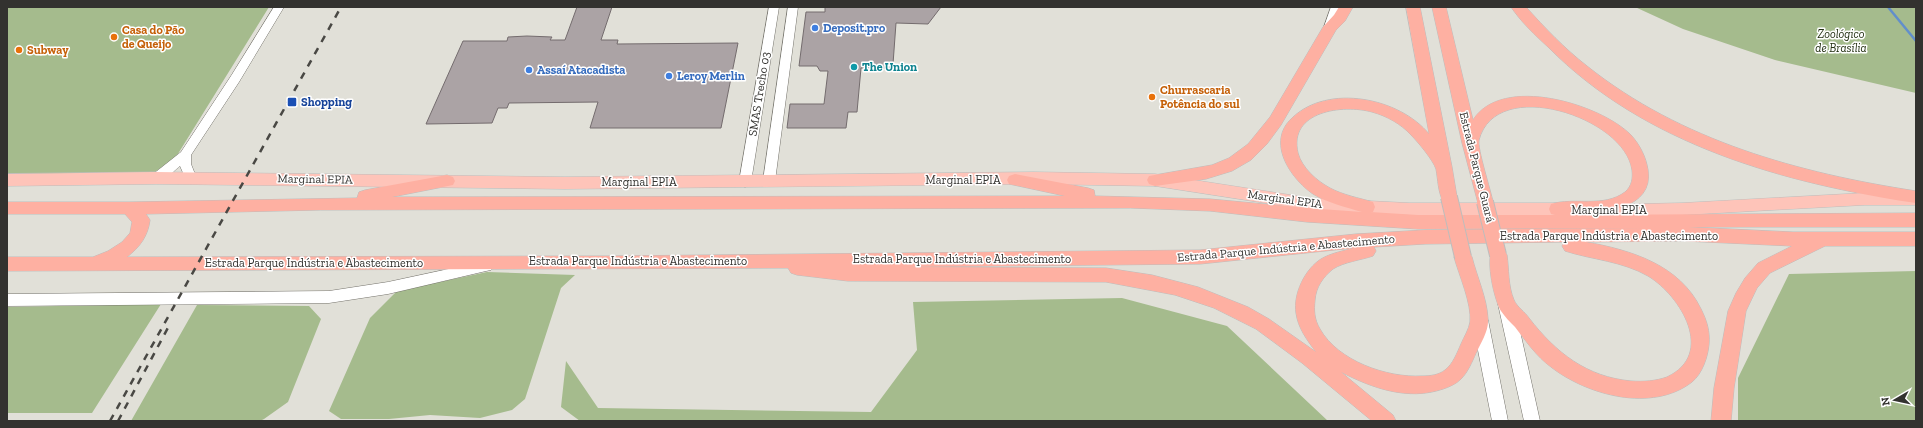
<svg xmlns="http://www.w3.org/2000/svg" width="1923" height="428" viewBox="0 0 1923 428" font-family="'Zilla Slab',serif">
<rect width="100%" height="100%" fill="#e1e0d8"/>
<!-- green -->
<path fill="#a5bb8d" d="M7,7H269L176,157L155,172L7,175Z
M1635,7H1916V93L1775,60L1683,29Z
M1916,271V421H1738V378L1789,274Z
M487,272L575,275L561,288L525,399L512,410L480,418L430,415L389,419H341L329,411L370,318L397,291Z
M1122,298L1227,326L1328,421H580L561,407L566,361L598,408L871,412L917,350L913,302Z
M161,304L92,413H7V307Z
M197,305L309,306L321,319L288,402L264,419L260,421H131Z"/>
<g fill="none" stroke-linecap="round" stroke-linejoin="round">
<!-- stream -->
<path stroke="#628fcb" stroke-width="2.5" d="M1888,7L1916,41"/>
</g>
<!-- building -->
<path fill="#aba3a5" stroke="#746c6e" d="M577,7H612L601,40H618L617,44L738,43L721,128H590L598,102L509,103L507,108H498L492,123L426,124L463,41H507L508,37L527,36L552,37L550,40H565Z
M825,7H941L928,24L896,23L893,64L890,68H861L857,112H848L846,128H787L790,104H824L828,71H820L817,66H799L806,12H825Z"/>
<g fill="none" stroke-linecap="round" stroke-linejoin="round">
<defs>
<path id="tertiary" d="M274,7H284L239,82L191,155V164L197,179L195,182L191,184L187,182L180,166C172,172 162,185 152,181L150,178L152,175L181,152L231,76Z
M769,7H779L751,182L749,185L745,187L741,185L739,182Z
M788,7H798L775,181L773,184L769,186L765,184L763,181Z
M1331,7H1341L1336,27L1330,31L1324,27Z
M486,261L491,262L493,266L491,270L486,271L388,294L329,303L7,306V294L329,291L388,282Z"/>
<path id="secondary" d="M1506,298L1511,300L1514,304L1540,421H1524L1498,304L1501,300Z
M1480,314L1485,316L1488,320L1508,421H1492L1472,320L1475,316Z"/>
<path id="primary" d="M156,172L565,177L1033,172L1155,174L1310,198L1409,203H1557L1588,205L1682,203L1864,193H1916V205H1864L1682,215L1588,217L1557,215H1409L1310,210L1155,186L1033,184L565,189L156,184L7,186V174Z"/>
<path id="trunk" d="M1339,7H1353L1345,21L1336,30L1281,125L1267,144L1251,160L1232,171L1206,179L1155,186L1149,184L1147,180L1149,176L1212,165L1229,158L1248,144L1270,117L1323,27L1334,15Z
M1406,7H1420L1452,167L1457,197L1455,201L1449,203L1443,201C1438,192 1438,180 1436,169C1433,160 1418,142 1411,135C1401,124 1387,116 1372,112C1343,104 1288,111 1298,153C1302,168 1317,181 1330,188C1343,195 1359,198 1373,202L1375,207L1373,212H1370L1418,215H1555L1551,214L1549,209L1551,204C1574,197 1604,208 1625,192C1632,186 1633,178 1632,170C1625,117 1496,75 1479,140C1477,148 1491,191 1493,202L1491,207L1485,208L1479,207L1462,143L1432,7H1446L1473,120C1502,74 1600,104 1631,135C1640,145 1646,157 1648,170C1654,209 1603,213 1576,215L1916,213V227H1688L1793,232H1916V246H1825L1770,273L1757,288L1746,311L1734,388L1731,421H1711L1714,388L1728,311L1736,293L1745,278L1758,263L1792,246L1683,241L1586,242C1631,250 1680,265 1701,309C1707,321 1710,331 1709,344C1708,357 1702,374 1692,382C1652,413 1587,395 1551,367C1536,356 1526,341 1515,327C1510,322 1505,317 1501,311C1494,299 1486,262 1492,250L1498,248L1504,250L1507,255C1509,269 1508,286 1514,300C1517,307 1525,312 1529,318C1556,353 1587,377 1631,381C1643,382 1656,381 1667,377C1716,354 1681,296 1648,276C1622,261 1593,260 1565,251L1562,246L1564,242L1425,244L1374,247L1376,251L1373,256C1361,260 1344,262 1333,269C1323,277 1316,287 1315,300C1314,310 1314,319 1320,329C1338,361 1387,378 1422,376C1430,376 1439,375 1445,370C1453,364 1457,353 1461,344C1464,337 1469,329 1470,322C1472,304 1459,275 1454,257L1457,252L1463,250L1469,252L1472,257C1477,277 1487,298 1488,319C1489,330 1481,343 1476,353C1472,362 1468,372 1461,379C1456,384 1449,387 1443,389C1408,401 1372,388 1341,372L1393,415L1396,421H1372L1302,363L1256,329L1214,308L1175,295L1106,282L848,281L797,275L791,273L788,268L7,271V257H93L108,251L122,242L130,233L132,222L125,214H7V202H129L357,198L359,192L365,190L447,175L453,177L455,181L453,185L392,197L1065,196L1009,184L1007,180L1009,176L1015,174L1088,188L1094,190L1095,196L1210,199L1307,208L1362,212C1345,207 1328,203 1313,194C1290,178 1266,142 1292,118C1328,83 1400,98 1429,134ZM1131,208L1210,211L1307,222L1418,229L1650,228L1425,230L1356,234L1200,250L610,256L127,257C140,247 148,236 150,220L146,214L320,210ZM1354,248C1343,251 1331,253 1321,259C1305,269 1293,294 1296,313C1298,328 1307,340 1316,352L1269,319L1248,307L1198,287L1152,275L1106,268L901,267L1200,264Z
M1511,7H1526C1545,28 1564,48 1587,66C1681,141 1799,173 1916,191V203C1784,183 1645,145 1548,47C1535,35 1521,22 1511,7Z"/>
</defs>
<!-- tertiary casing -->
<use href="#tertiary" stroke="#75736c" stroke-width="1"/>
<!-- secondary casing -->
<use href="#secondary" stroke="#75736c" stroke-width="1"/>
<!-- primary casing -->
<use href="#primary" stroke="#bebdbc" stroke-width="1"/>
<!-- trunk casing -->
<use href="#trunk" stroke="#bebdbc" stroke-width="1"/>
<!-- tertiary -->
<use href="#tertiary" fill="#fff" fill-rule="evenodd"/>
<!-- secondary -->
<use href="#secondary" fill="#fff" fill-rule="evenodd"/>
<!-- primary -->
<use href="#primary" fill="#fec4b9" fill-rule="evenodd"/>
<!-- trunk -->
<use href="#trunk" fill="#feb0a2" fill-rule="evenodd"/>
<!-- rail -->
<path stroke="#494844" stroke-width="2.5" stroke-dasharray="7 7" stroke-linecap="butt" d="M110,421L341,7
M118,421L170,324"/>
<defs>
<path id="trunk-bridge" d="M1449,197L1463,257
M1485,202L1498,255"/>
</defs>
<!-- trunk-bridge casing -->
<use href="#trunk-bridge" stroke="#bebdbc" stroke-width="18" stroke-linecap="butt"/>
<!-- trunk-bridge -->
<use href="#trunk-bridge" stroke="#feb0a2" stroke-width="16"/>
</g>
<!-- markers -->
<g fill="#3f7fe0" stroke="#fff" stroke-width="1.5">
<circle cx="815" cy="28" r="4"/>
<circle cx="529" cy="70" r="4"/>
<circle cx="669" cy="76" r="4"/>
</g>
<g fill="#e8710a" stroke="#fff" stroke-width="1.5">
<circle cx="114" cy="37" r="4"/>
<circle cx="19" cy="50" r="4"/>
<circle cx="1152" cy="97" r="4"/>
</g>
<circle fill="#0f9aa8" stroke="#fff" stroke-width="1.5" cx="854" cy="67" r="4"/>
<rect fill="#1a4fb4" stroke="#fff" stroke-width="1.5" x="287" y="97" width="10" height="10" rx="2"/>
<g text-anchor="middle" stroke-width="3" stroke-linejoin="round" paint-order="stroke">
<!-- shop labels -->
<g font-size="12" font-weight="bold" fill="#366cbe" stroke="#fff" text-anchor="start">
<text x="823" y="32">Deposit.pro</text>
<text x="537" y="74">Assaí Atacadista</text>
<text x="677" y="80">Leroy Merlin</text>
</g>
<!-- food labels -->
<g font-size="12" font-weight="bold" fill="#c56008" stroke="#fff" text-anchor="start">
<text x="122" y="34">Casa do Pão<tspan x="122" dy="14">de Queijo</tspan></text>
<text x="27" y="54">Subway</text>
<text x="1160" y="94">Churrascaria<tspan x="1160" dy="14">Potência do sul</tspan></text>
</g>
<!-- park labels -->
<g font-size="12" font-style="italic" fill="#222f11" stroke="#fff">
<text x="1841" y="38">Zoológico<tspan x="1841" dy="14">de Brasília</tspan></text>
</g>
<!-- culture labels -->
<g font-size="12" font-weight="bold" fill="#0d838f" stroke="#fff" text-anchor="start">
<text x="862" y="71">The Union</text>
</g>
<!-- street labels -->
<g font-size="12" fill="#33322f" stroke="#fff">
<text transform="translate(759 94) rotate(-81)" y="4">SMAS Trecho 03</text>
<text transform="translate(1477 167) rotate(76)" y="4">Estrada Parque Guará</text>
<text transform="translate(315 179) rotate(1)" y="4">Marginal EPIA</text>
<text x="963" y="184">Marginal EPIA</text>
<text x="639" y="186">Marginal EPIA</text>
<text transform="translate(1285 199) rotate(8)" y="4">Marginal EPIA</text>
<text x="1609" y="214">Marginal EPIA</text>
<text x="1609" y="240">Estrada Parque Indústria e Abastecimento</text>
<text transform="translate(1286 248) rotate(-5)" y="4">Estrada Parque Indústria e Abastecimento</text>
<text x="962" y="263">Estrada Parque Indústria e Abastecimento</text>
<text x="638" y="265">Estrada Parque Indústria e Abastecimento</text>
<text x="314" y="267">Estrada Parque Indústria e Abastecimento</text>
</g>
<!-- transit labels -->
<g font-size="12" font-weight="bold" fill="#164399" stroke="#fff" text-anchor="start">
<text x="301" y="106">Shopping</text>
</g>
</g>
<!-- border -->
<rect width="1923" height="428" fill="none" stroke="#33322f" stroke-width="16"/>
<!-- north arrow -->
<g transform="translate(1895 400) rotate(261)" stroke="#ffffff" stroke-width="3" paint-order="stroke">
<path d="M0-3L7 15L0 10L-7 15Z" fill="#33322f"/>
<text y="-6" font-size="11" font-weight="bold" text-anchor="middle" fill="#33322f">N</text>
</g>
</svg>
